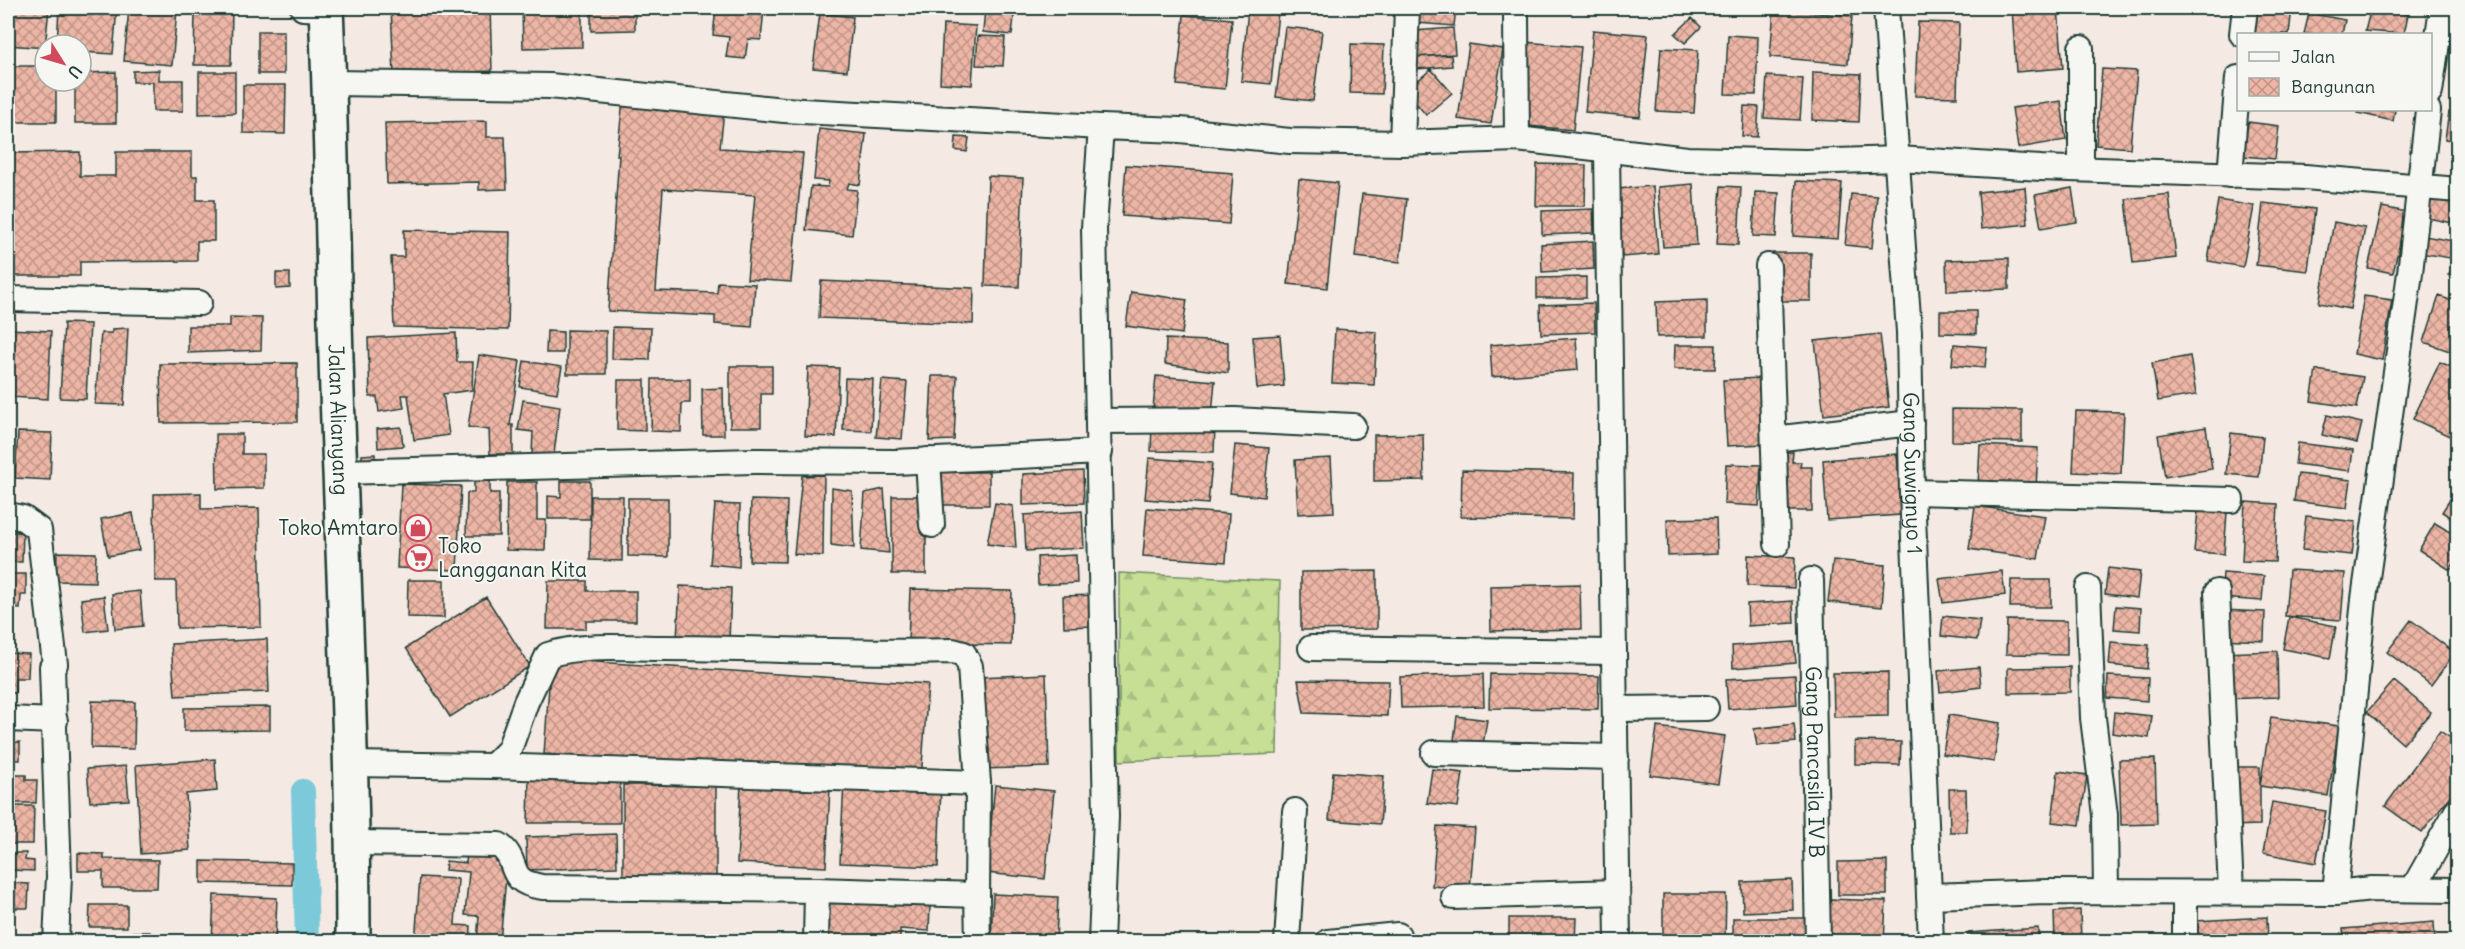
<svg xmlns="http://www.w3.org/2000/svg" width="2465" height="949" viewBox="0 0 2465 949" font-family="Delius,sans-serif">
<defs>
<pattern id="forest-firs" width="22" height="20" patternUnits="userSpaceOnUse" patternTransform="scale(1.5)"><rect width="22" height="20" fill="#c6df95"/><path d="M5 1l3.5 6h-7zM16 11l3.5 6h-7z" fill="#aac081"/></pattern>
<pattern id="building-cross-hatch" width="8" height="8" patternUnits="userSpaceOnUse" patternTransform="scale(1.5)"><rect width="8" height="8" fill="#edb5a5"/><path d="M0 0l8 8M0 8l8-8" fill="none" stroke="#bf9487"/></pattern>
</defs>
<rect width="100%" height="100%" fill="#f4e9e3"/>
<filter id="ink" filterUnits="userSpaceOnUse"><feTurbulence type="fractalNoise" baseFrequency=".0167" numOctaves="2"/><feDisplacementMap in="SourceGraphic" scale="12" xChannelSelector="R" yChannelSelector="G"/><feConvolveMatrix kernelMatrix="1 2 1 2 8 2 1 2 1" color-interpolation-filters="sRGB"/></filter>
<g filter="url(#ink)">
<!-- forest -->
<path fill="url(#forest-firs)" stroke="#728e64" stroke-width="1.5" d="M1119,573L1280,581L1277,754L1119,761Z"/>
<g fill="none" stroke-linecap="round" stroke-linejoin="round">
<!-- canal -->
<path stroke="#7bc9d9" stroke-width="24" d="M303,791L307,942"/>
</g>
<!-- building -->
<path fill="url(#building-cross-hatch)" stroke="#1f3d34" stroke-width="1.5" d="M8,8H49L45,48L8,45Z
M59,8H117L113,54L81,52V45H57Z
M129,8L177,10L172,65L124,61Z
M195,8H232L231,65H194Z
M391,8H490L492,71L394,75Z
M522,8H582V47L523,48Z
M591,8H635V30L591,31Z
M716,8H764L761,40L748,39L745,59L726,57L729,37L713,35Z
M985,8H1015L1012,35L983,32Z
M1410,8H1456L1454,26L1417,23Z
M2012,8H2058L2063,68L2016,72Z
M2258,8H2292L2289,34H2255Z
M2371,8L2408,14L2404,34L2365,31Z
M1248,9L1278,12L1271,84L1241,81Z
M1774,9L1852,16L1848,64L1770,57Z
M820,13L853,17L847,71L813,68Z
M2309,13L2345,20L2342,34H2304Z
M1184,15L1232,19L1225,89L1177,85Z
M1692,18L1701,27L1685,43L1675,34Z
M1918,22L1959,23L1957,97L1915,96Z
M943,24L976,26L972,85L940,83Z
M1285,27L1322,31L1313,101L1276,97Z
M1453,28L1455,54L1416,57L1414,31Z
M1593,30L1648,35L1640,117L1585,112Z
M258,31H284V74H258Z
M1728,35L1758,37L1756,95L1725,94Z
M978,36L1005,37L1003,66L976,65Z
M1525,42L1581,47L1573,130L1518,125Z
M1351,44L1384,45L1382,94L1350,93Z
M1469,44L1503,49L1491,124L1458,119Z
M1661,48L1698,50L1694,113L1656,111Z
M1451,55L1452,66L1417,69L1416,57Z
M2453,64H2458V100H2454Z
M8,66H45V81H56V122H8Z
M1431,69L1452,93L1426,115L1406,91Z
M2102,69L2137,71L2130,148L2096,145Z
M159,70V80H183V111H153V82H133V71Z
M116,72V123H75V81H81V73Z
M199,72H235V113L199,114Z
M1813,72L1861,74L1859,122L1812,120Z
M1767,76L1803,79L1800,120L1764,118Z
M243,85H286L285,134L243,133Z
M623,100L724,111L720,148L803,153L791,282L747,279L755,195L663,189L656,291L717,293L718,282L755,284L752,327L715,324V316L608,311L619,155H617Z
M2061,101L2066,140L2018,148L2012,108Z
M1744,106L1759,107L1757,137L1742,136Z
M2359,110H2395L2393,121L2358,113Z
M2449,112L2458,113V141L2445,139Z
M487,121V137H505L507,189L479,190V182L387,184L385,123Z
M2248,122L2279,126L2275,159L2244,156Z
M819,129L866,134L860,185L849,183L847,189L857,190L852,235L806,230L811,186L828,187L829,181L814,180Z
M956,137L969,138L967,152L955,150Z
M80,152V176H116V152H192V176H197V200H214V241H197V261L80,262V276H8V153Z
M1537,164L1586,165L1585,206H1536Z
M1126,165L1233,173L1229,224L1122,216Z
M988,176L1023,178L1019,287L985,286Z
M1299,179L1338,183L1327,288L1288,284Z
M1796,181L1842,183L1838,239L1793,236Z
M1693,184L1697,245L1663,247L1658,187Z
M1653,186L1658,254L1622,257L1617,189Z
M1721,186L1741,187L1738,245L1717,244Z
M2025,187L2028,224L1981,229L1978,192Z
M2072,188L2077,222L2041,228L2035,195Z
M1755,192L1779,193L1776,237L1753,236Z
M1362,194L1407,199L1400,262L1355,257Z
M1851,194L1877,196L1872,248L1845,245Z
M2169,194L2176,258L2133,263L2126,199Z
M2432,196L2458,201V224L2427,218Z
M2218,200L2254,206L2243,267L2208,261Z
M2263,203L2315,209L2308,271L2256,265Z
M2382,207L2407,212L2393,273L2368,268Z
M1593,209L1594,233L1542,235V211Z
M2334,222L2365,228L2350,309L2319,303Z
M404,230L510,232L508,330L394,327L391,257H404Z
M2424,236L2454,241L2450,258L2420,253Z
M1593,241L1594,269L1542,272L1541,244Z
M1773,253H1811V301H1773Z
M2009,258V289L1947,291L1946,260Z
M2458,260V281L2448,275Z
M276,273H290V288L276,289Z
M1586,277V298H1537V278Z
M821,281L974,288L973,324L819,318Z
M1131,292L1187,300L1182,334L1126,326Z
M2364,296L2392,300L2382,360L2354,354Z
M2439,296L2458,303V354L2424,342Z
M1707,300V336L1657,337L1656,302Z
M1594,303L1595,332L1541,334L1540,305Z
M1940,311H1976V334L1940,333Z
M230,317L262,318L261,350L188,353V326H230Z
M64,323L90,324L86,399L60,398Z
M613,327L651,328L650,360L612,359Z
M128,328L124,405L95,404L101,333H112V329Z
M8,329L51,331L48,399L8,397Z
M1335,329L1377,332L1374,385L1332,383Z
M567,330L606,331V374H567Z
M547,331L563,332V353H546Z
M456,333L457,362H473L472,390L443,394L449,435L414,440L408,395H402L404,408L379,412L377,397H370L368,338Z
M1880,334L1889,407L1824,415L1815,341Z
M1280,335L1284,386L1257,389L1253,337Z
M1576,338L1578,370L1492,377L1490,345Z
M1166,339L1228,342V373L1165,364Z
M1954,344L1987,347L1985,368L1952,365Z
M1675,345H1716L1715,369H1674Z
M479,355L520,361L510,425H513V454H490L489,430L468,427Z
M2190,356L2196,395L2158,401L2152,363Z
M524,361L562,367L557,393L520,387Z
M2440,362L2458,370V440L2413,419Z
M297,363V422L161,423L160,364Z
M730,366H772V394H761V427H730Z
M808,367L839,368L836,437L805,436Z
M2316,370L2363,377L2357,408L2311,401Z
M932,376H957L954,440L929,441Z
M1156,376L1215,381L1212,414L1153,409Z
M845,378L873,379L871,431L843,430Z
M1760,378L1764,444L1727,446L1723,380Z
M652,379H690V403H682L681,432L651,431Z
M618,380H645V431L617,430Z
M882,380L907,382L902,439L876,437Z
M723,388L724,435H703L702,389Z
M523,400L560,406L554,454H532L533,432L518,430Z
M1952,409L2022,410V442L1952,441Z
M2076,411L2124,412L2121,474L2073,472Z
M2327,415L2362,423L2357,443L2322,435Z
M1152,425L1215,426L1214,452L1151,451Z
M401,427L403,446L378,448L377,429Z
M2206,427L2212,469L2165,477L2158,435Z
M18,432L52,433L50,480L15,478Z
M2231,433L2263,437L2259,477L2226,474Z
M216,434H242V454H264V488L217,489Z
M1423,434L1424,480L1374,481V435Z
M8,438L11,480H8Z
M2298,443L2353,450L2350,471L2295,464Z
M1235,445L1269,448L1264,497L1230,493Z
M1980,445L2038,448L2036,489L1978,486Z
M1776,452H1793L1792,462H1801L1800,467H1812V511H1777Z
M375,454V470H362V455Z
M1897,454L1901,515L1827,520L1823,460Z
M1149,458L1212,463L1208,504L1145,499Z
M1331,458L1334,512L1298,514L1295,460Z
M1726,464L1761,465L1759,506L1724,504Z
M1462,470L1574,473L1573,519L1461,517Z
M1083,471L1084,503L1023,505V474Z
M936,472H989V505H936Z
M2298,474L2351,480L2347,508L2294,501Z
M824,475L823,556L794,554L802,476Z
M474,480H490V493H499V536H466L467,493H474Z
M561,481H590V519H548V496L561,497Z
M507,482H537V520H546L545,551L506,550Z
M401,484L461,486L457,570L397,568Z
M2458,487V522L2442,512Z
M832,488L852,491L854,548L831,545Z
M884,489L889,553L861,550L865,493Z
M201,493V509L259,508L261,627L177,628L176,581H155L154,494Z
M591,496H623L622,561L590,560Z
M892,496H926V574H892Z
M628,498H668V557L628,556Z
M751,500L787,501L785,562L749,561Z
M2245,502L2278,504L2275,562L2242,561Z
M995,503L1013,506L1016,548L987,544Z
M715,504L740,505L739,567L710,564Z
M1975,506L2045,516L2038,559L1969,549Z
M1147,508L1229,514L1226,562L1143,556Z
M2198,510L2227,512L2224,554L2194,552Z
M1082,511L1084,548L1026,551L1024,515Z
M133,513L139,550L108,556L101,519Z
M2306,516L2356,522L2352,555L2302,550Z
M1716,518L1717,554L1668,556L1667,519Z
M2435,523L2458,537V557L2450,570L2419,550Z
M8,532H23L22,562H8Z
M57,552L96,553L95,582L56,581Z
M1076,555L1077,583L1038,585L1037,557Z
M1748,555L1795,557L1794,588L1747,586Z
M1833,560L1885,565L1882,607L1828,602Z
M2108,568L2140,572L2137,598L2105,594Z
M2289,570L2345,573L2341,620L2285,616Z
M1377,571V629L1301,630V572Z
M2002,571L2005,595L1943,603L1939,579Z
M2223,573L2264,576L2262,601L2221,598Z
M8,574H26V595H21L20,609L8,608Z
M408,580H444V618L407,617Z
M2011,580H2051V607H2010Z
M548,581H587V591H636V621H586V629H547Z
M1580,584L1581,629L1491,631L1490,586Z
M680,586L731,588L729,641L677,639Z
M910,589L1012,591L1011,645L908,643Z
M140,591L143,626L115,629L112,594Z
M1095,595L1096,626L1064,627L1063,596Z
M104,596L108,629L85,632L81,599Z
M486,597L530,666L450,717L406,648Z
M1793,601L1794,623L1748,626L1747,604Z
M2116,606L2141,608L2140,631L2114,629Z
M2221,610L2265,612L2264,641L2219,639Z
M1943,616L1980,620L1977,640L1941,636Z
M2289,617L2336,626L2330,658L2283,649Z
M2007,620L2067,621V655L2006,654Z
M2411,620L2455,653L2431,685L2387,652Z
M267,639L269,692L175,696L171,644Z
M1794,642L1796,663L1733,668L1732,646Z
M2111,642L2149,645L2147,669L2109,665Z
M2277,651L2278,697L2223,699L2222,653Z
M8,653L29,654L28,678H15V693H8Z
M551,659L928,684L921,780L544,754Z
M1979,667L1981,687L1940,692L1938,671Z
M2070,667V692L2008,693V668Z
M1888,672V716L1834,717L1833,673Z
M1046,674L1049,767L980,769L978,677Z
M1483,674L1484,706L1401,708L1400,677Z
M1490,674L1599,676L1598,709L1489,708Z
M1795,675L1797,704L1728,709L1726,679Z
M2108,676L2148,678L2147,701L2107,698Z
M1298,680L1389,681L1387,716L1304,713Z
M2394,681L2431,712L2403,744L2367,712Z
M92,701L135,702L134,749L91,748Z
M270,707V730L184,731V708Z
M2114,712L2152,716L2149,738L2112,733Z
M1949,715L2000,723L1994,762L1943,754Z
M1457,716L1487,720L1483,745L1454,740Z
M2271,717L2339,726L2328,796L2260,786Z
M1794,724L1796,742L1757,746L1754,729Z
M1657,727L1725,736L1718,784L1650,775Z
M8,731L12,732V743L20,742V760H12V772H8Z
M2440,731L2458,743V785L2422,833L2385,806Z
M1855,741L1901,742L1900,765L1855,764Z
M215,759L217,791L186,794L190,850L141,854L136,765Z
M2155,759L2157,824L2121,825L2119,760Z
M126,766L129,800L90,802L87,769Z
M2229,767H2260V825L2230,826Z
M1432,769L1463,773L1458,807L1427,803Z
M2058,771L2087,775L2080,825L2052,822Z
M1333,772L1384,776L1380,824L1329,820Z
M8,775H26V780H37L36,803H8Z
M529,777H620V823H528Z
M844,781L941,785L938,867L840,863Z
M741,783L830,787L826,867L737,863Z
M623,785H716V877H623Z
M995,785L1054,791L1045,879L986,873Z
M1949,789H1966L1967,832H1950Z
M2272,802L2326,811L2316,863L2263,853Z
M8,806H34L33,844H8Z
M1437,826L1475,828L1470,889L1432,886Z
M616,834L617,867L527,870L526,837Z
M8,853H26L25,860L34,861V871L8,870Z
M78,853L104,854V859L158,860L157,888H103V871H78Z
M467,853L499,856L498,866L507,867L500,942H477L479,916L465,915L469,872L445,870L446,861L466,863Z
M201,861L292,863V885L201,883Z
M1887,861V895H1838V862Z
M420,877L458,879L455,925L471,926L470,942H415Z
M1792,880L1793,910L1743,912L1742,882Z
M8,883L29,884L28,908H8Z
M993,894L1058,897L1056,942H991Z
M1663,894H1726L1725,942H1663Z
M214,895L277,898L275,942H212Z
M1829,899L1886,901L1884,942L1828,941Z
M825,902L930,906L929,931L900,929V942H824Z
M90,905H127V927H89Z
M2080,910L2081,942H2055L2054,912Z
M2267,917L2268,942H2196L2195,921Z
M1509,918H1576L1575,942H1509Z
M1733,918H1809V942H1733Z
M2434,922L2435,942H2344L2343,929Z
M2038,928L2039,942H1968V933Z
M133,932H150V942H133Z
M942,935L968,937V942H942Z"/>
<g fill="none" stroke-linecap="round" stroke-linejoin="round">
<defs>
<g id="street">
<path d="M303,8L326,9"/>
<path id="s1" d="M1886,8L1909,332L1912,492L1931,942"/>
<path d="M1516,16L1517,139"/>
<path d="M2242,34L2245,8"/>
<path d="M2081,48V167"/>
<path d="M331,83L550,86L784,110L1101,127"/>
<path d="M2430,92L2442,8"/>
<path d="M1402,143L1407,8"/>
<path d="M1607,149L1618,942"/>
<path d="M2230,175L2238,78"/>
<path d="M1768,266L1777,544"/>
<path d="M8,299L199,303"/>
<path d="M1099,421L1235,420L1353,426"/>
<path d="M1774,439L1911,423"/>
<path d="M928,460L932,525"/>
<path d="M340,472L754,461L895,462L1100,452"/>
<path d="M1912,492L2231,500"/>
<path d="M8,515L23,518L39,530L55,664L52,667L59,876L56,942"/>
<path id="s2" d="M1811,580L1818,942"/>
<path d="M2088,588L2093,718L2105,815L2106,892"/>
<path d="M2217,592L2231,891"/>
<path d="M1311,648L1614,652"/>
<path d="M1617,709L1706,708"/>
<path d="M8,719L55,721"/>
<path d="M1434,753L1616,757"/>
<path d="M349,764L493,766L509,750L526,702L548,655C585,643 627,648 665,648C761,648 857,654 953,651L964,654L970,666L978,783L977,895L817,890L542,887C503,881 522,862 499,845L353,843"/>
<path d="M493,766C655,773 817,776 978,783"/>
<path d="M2413,889L2458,809"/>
<path d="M2335,893L2364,599L2410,273L2428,110"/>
<path d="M977,895L978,942"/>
<path d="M1929,896L2047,892L2335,893L2372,889L2458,890"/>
<path d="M1454,897L1617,892"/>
<path d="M816,942L817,890"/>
<path d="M1101,942L1106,817L1094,228L1101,127L1180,130L1290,141L1402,143L1517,139L1687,159L1805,162L1898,159L2041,168L2305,177L2458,190"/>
<path d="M1287,942L1295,811"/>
<path d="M1328,942L1398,935"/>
<path d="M2185,942V893"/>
</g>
<g id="secondary">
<path id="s3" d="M326,8C333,162 333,317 340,472C346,629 353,785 353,942"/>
</g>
</defs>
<!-- street casing -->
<use href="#street" stroke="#1f3d34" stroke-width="28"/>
<!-- secondary casing -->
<use href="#secondary" stroke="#1f3d34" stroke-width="38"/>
<!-- street -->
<use href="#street" stroke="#f6f6f2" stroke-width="24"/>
<!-- secondary -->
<use href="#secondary" stroke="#f6f6f2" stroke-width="33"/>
</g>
</g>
<!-- icons -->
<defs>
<symbol id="shop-ring" viewBox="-11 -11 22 22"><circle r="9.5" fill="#f6f6f2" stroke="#d1495b" stroke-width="1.5"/><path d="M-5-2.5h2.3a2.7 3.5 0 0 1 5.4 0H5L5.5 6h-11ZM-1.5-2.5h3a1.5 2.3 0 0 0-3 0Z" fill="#d1495b"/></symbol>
<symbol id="supermarket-ring" viewBox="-11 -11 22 22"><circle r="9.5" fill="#f6f6f2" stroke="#d1495b" stroke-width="1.5"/><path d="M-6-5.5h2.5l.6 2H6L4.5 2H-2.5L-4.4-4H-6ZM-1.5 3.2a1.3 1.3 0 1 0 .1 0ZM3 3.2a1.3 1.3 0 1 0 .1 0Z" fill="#d1495b"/></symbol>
</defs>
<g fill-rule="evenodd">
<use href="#shop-ring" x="403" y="513" width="30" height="30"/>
<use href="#supermarket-ring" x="404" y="543" width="30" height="30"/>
</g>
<g text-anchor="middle" stroke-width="4.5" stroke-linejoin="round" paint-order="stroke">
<!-- street labels -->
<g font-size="21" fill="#1f3d34" stroke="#f6f6f2">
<text dy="7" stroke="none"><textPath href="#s3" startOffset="412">Jalan Alianyang</textPath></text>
<text dy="7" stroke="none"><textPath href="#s1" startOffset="466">Gang Suwignyo 1</textPath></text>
<text dy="7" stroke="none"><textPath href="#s2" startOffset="182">Gang Pancasila IV B</textPath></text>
</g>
<!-- poi labels -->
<g font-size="21" fill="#1f3d34" stroke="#f6f6f2" text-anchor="end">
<text x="398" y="535">Toko Amtaro</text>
<text x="438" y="553" text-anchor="start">Toko<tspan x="438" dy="24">Langganan Kita</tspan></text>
</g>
</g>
<!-- margin -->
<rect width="2465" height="949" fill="none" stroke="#f6f6f2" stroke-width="30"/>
<rect x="15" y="15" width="2435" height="919" fill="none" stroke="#1f3d34" stroke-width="2" filter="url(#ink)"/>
<!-- legend -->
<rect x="2237" y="33" width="195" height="78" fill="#f6f6f2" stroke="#a0aca6" stroke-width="1.5"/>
<rect x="2249" y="52" width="30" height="9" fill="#f6f6f2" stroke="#a0aca6" stroke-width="1.5"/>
<text x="2291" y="63" font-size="18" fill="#1f3d34">Jalan</text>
<rect x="2249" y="78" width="30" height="18" fill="url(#building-cross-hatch)" stroke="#a0aca6" stroke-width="1.5"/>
<text x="2291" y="93" font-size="18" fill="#1f3d34">Bangunan</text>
<!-- north arrow -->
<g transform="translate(63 63) rotate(127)"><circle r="28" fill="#f6f6f2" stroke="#a0aca6" stroke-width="1.5"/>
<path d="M0-4.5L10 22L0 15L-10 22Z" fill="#d1495b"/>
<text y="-9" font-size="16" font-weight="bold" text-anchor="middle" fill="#1f3d34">U</text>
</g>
</svg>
